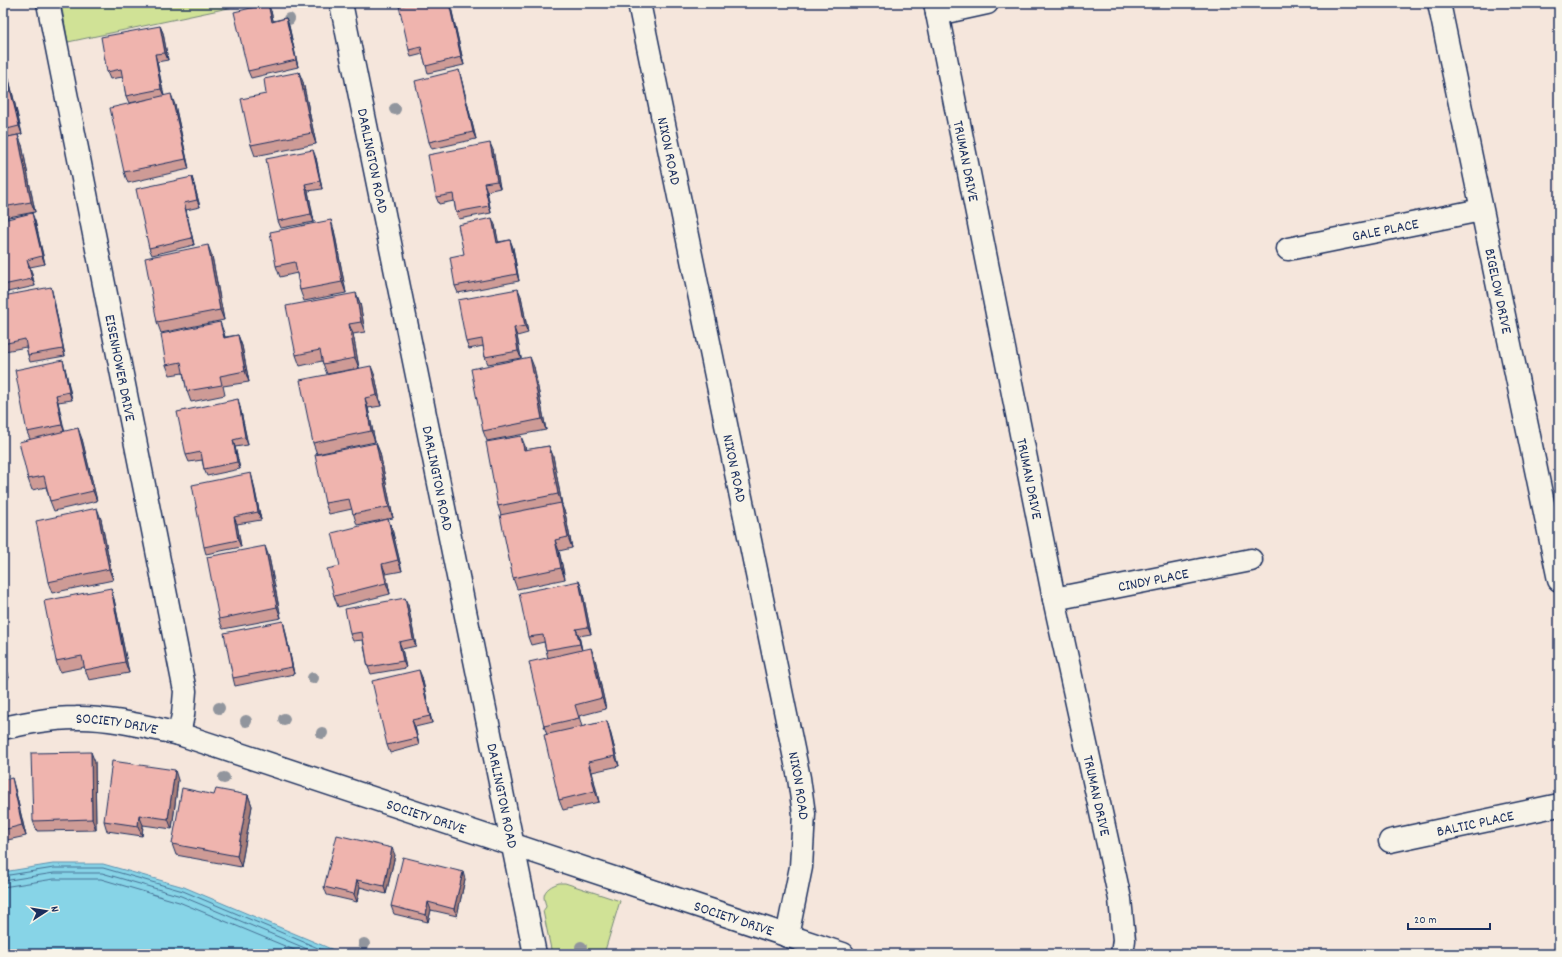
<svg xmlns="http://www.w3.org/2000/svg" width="1562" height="957" viewBox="0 0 1562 957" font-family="Dekko,sans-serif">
<rect width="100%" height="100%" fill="#f5e6dc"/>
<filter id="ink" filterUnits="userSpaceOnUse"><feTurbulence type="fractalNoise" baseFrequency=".025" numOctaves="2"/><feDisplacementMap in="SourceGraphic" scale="8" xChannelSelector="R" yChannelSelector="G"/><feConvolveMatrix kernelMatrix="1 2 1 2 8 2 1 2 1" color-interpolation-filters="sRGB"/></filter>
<g filter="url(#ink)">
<!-- green -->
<path fill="#d0e296" stroke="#76887a" d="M61,3H252L68,42Z
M559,883H565L620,901L604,954H552L543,911L546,907C546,904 544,900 544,897C544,889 553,885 559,883Z"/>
<!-- water -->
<path fill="#87d4e7" stroke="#5c92b0" d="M53,864H103L184,887L343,954H3V872Z"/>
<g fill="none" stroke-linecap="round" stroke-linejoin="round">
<!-- shore -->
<path stroke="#467195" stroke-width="1" d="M3,876L54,868H103L183,891L332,954
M3,881L54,873H102L181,896L319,954
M3,887L54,879H101L179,902L304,954"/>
<defs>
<g id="street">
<path id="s1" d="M48,3L185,691L183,715L179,734"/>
<path id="s2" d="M639,3L799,778L804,814L801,867L787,936"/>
<path id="s3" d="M935,3L1054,599L1120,899L1124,940L1122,954"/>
<path id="s4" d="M1439,3L1559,580"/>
<path d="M937,14L987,3"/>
<path id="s5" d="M1288,249L1481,210"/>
<path id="s6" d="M1054,599L1251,560"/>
<path id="s7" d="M3,728C27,723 51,718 76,718C110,717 147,727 179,734L843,954"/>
<path id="s8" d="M1390,841L1559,805"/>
</g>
<g id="secondary">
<path id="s9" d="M341,3L535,954"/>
</g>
</defs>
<!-- street casing -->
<use href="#street" stroke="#1b2f5e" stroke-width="25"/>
<!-- secondary casing -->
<use href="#secondary" stroke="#1b2f5e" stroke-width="25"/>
<!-- street -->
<use href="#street" stroke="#f7f3e8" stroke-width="22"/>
<!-- secondary -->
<use href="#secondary" stroke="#f7f3e8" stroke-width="22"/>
</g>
<!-- trees -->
<g fill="#91959d">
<circle cx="289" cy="19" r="6"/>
<circle cx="395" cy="109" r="6"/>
<circle cx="313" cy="678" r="6"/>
<circle cx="219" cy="708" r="6"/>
<circle cx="284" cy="719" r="6"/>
<circle cx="246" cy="721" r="6"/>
<circle cx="322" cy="733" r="6"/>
<circle cx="224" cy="778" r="6"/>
<circle cx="364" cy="944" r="6"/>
<circle cx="581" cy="947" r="6"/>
</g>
<!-- wall -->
<path fill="#ce9b96" stroke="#1b2f5e" d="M450,3L464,65L428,73L426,66L423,54L411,57L409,50Z
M271,11L273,21L286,18L289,26L298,67L251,78L248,71Z
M160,26L163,33L168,60L157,62L164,96L175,105L189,169L128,183L124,172L157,98L129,103L126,96L123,77L110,79L107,72Z
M3,69L8,75L22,134L9,137L22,145L35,212L3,218Z
M459,70L461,78L476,139L432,149L429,142Z
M303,82L316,144L255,156L251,145L266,94Z
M493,150L500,188L487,191L491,213L459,219L456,212L454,201L439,204L436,197Z
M316,158L322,189L308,191L314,222L281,228L278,221Z
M194,184L200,207L186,210L194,245L152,255L149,248Z
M3,220L35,221L45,264L30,267L35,286L3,293Z
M495,225L498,242L510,240L513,248L519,281L458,293L455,286L464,254Z
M334,230L346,293L304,301L300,290L297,273L280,277L276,266Z
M212,256L224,320L161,333L157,322Z
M356,293L360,303L365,332L353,334L359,368L375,376L381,406L368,408L375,442L317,454L313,443L354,369L327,374L322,361L300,366L296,355Z
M53,295L65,356L30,362L28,355L26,347L5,351L3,345V296Z
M521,296L528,333L517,336L521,358L488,364L485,357L483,346L469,349L466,342Z
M224,333L225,337L238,335L242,346L249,382L223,386L225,395L191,402L187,391L183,373L170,375L166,365Z
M534,367L546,430L487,441L483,431Z
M65,368L72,400L58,402L64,431L82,439L97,501L54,511L50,501L46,487L32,490L28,479L30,439L27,432Z
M240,407L248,445L235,447L240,469L207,476L204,469L202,460L189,462L186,455Z
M376,443L380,453L393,518L357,525L352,509L329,514L325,503Z
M525,446L526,450L549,446L553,456L562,505H561L565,513L572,548L559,551L565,579L517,589L513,578L501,515L498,506Z
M253,481L261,520L237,524L241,547L206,554L204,547Z
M101,519L113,580L52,593L48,582Z
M388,519L392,529L402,571L386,574L390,594L338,607L334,596L340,566Z
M269,557L281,618L223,629L219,619Z
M579,581L582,589L591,634L579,636L582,650L595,659L606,709L579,716L582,727L607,721L610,731L619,766L592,772L599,802L563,810L559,800L547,735L544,726L548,658L544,642L531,645L528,637Z
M114,599L129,673L89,680L84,667L60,672L56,661Z
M408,605L416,646L402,649L406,668L371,674L368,667L363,640L353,641L350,634Z
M283,621L285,629L294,674L235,686L233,678Z
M3,653L9,678L3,680Z
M422,677L432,723L415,727L419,745L390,753L387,745Z
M95,762L96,830L37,831L33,821Z
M3,780L15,789L26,836L3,841Z
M178,780L172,829L143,825L142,836L107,831L104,821Z
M214,795H248L252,806L241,867L176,855L172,844Z
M395,855L386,894L360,887L357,902L327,895L324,887Z
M465,879L457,916L431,910L428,922L394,914L391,906Z"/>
<!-- shaded-wall -->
<path fill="#a77e7a" stroke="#1b2f5e" d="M449,3H450L464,65L461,57Z
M268,4L271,11L275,29L272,22Z
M286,18L289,26L298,67L296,60Z
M160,26L163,33L168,60L165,53Z
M155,54L157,62L164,96L161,89Z
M5,68L8,75L22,134L19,126Z
M459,70L461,78L476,139L473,132Z
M299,72L303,82L316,144L312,133Z
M171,94L175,105L189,169L186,159Z
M18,135L22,145L35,212L31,202Z
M490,143L493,150L500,188L497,181Z
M313,150L316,158L322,189L320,181Z
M192,177L194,184L200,207L197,200Z
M484,183L487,191L491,213L489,206Z
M305,184L308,191L314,222L311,214Z
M184,203L186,210L194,245L192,238Z
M32,213L35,221L45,264L42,256Z
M492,218L495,225L500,250L497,243Z
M331,220L334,230L346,293L342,282Z
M510,240L513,248L519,281L517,274Z
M208,245L212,256L224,320L220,310Z
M27,260L30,267L35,286L32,279Z
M51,287L53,295L65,356L63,349Z
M518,289L521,296L528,333L525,326Z
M356,293L360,303L365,332L361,322Z
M220,322L224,333L227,348L224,338Z
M349,324L353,334L359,368L355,358Z
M514,328L517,336L521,358L518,351Z
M238,335L242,346L249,382L245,371Z
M530,357L534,367L546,430L542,419Z
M63,360L65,368L72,400L69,392Z
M371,366L375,376L381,406L377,395Z
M56,395L58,402L65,433L62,425Z
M365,398L368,408L375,442L371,431Z
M238,399L240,407L248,445L245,437Z
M78,428L82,439L97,501L93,491Z
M521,436L525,446L528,461L524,450Z
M233,440L235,447L240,469L237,462Z
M376,443L380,453L393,518L389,507Z
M549,446L553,456L562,505L558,494Z
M251,473L253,481L261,520L258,512Z
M561,503L565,513L572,548L568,537Z
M97,508L101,519L113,580L109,569Z
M234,517L237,524L241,547L238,540Z
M388,519L392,529L402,571L398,560Z
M555,540L559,551L565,579L561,568Z
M265,546L269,557L281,618L277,607Z
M382,564L386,574L390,594L386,583Z
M579,581L582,589L591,634L588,627Z
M111,588L114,599L129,673L125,662Z
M405,598L408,605L416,646L413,639Z
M283,621L285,629L294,674L292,667Z
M576,629L579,636L582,651L580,644Z
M399,642L402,649L406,668L403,661Z
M591,648L595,659L606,709L602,698Z
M3,653L9,678L5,668L3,659Z
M419,670L422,677L432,723L430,716Z
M412,720L415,727L419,745L417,738Z
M607,721L610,731L619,766L615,756Z
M91,752L95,762L96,830L92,819Z
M588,762L592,772L599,802L595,791Z
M175,770L178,780L172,829L168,819Z
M12,778L15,789L26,836L22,825Z
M248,795L252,806L241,867L237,856Z
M139,815L143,825L142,836L138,826Z
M392,848L395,855L386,894L384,886Z
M463,872L465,879L457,916L454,909Z
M357,880L360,887L357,902L354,894Z
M428,902L431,910L428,922L426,915Z"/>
<!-- building -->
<path fill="#efb4ae" stroke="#1b2f5e" d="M413,3H449L461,57L426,66L421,47L409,50L399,6Z
M268,4L272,22L286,18L296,60L248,71L234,12Z
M160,26L165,53L155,54L161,89L126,96L121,69L107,72L101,37Z
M5,68L19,126L3,130V69Z
M459,70L473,132L429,142L415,81Z
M299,72L312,133L251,145L241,99L266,94L264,79Z
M171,94L186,159L124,172L110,108Z
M18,135L31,202L3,207V138Z
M490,143L497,181L484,183L489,206L456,212L453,194L436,197L428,155Z
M313,150L320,181L305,184L311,214L278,221L266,159Z
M192,177L197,200L184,203L192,238L149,248L136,189Z
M32,213L42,256L27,260L32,279L3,285V220Z
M492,218L497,243L510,240L517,274L455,286L450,257L464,254L458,225Z
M331,220L342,282L300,290L295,262L276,266L270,232Z
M208,245L220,310L157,322L145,258Z
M51,287L63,349L28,355L25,339L3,344V296Z
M518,289L525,326L514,328L518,351L485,357L482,339L466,342L458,300Z
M356,293L361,322L349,324L355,358L323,364L320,350L296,355L286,306Z
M220,322L224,338L238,335L245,371L220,376L222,385L187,391L181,362L166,365L161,334Z
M530,357L542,419L483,431L471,369Z
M63,360L69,392L56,395L62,425L27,432L15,370Z
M371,366L377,395L365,398L371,431L313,443L300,380Z
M238,399L245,437L233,440L237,462L204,469L201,452L186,455L177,412Z
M78,428L93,491L50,501L44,476L28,479L19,442Z
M521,436L524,450L549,446L558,494L498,506L486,442Z
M376,443L389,507L353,514L349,499L325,503L315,455Z
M251,473L258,512L234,517L238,540L204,547L192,485Z
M561,503L568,537L555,540L561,568L513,578L500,515Z
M97,508L109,569L48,582L36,521Z
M388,519L398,560L382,564L386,583L334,596L327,569L340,566L332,533Z
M265,546L277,607L219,619L207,557Z
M579,581L588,627L576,629L580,644L546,650L543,635L528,637L519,593Z
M111,588L125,662L85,670L82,656L56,661L44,601Z
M405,598L413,639L399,642L403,661L368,667L362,632L350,634L345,609Z
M283,621L292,667L233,678L224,633Z
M591,648L602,698L575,705L579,718L544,726L529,662Z
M3,659L5,668H3Z
M419,670L430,716L412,720L417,738L387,745L372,681Z
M607,721L615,756L588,762L595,791L559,800L544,735Z
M91,752L92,819L33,821L31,753Z
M112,761L175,770L168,819L139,815L138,826L104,821Z
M12,778L22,825L3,830V780Z
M182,788L214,795L216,789L248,795L237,856L172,844Z
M337,835L392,848L384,886L357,880L354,894L324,887Z
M403,857L463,872L454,909L428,902L426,915L391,906Z"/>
</g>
<g text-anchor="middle" stroke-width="4" stroke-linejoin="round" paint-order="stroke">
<!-- street labels -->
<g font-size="15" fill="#1b2f5e" stroke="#f7f3e8">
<text dy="5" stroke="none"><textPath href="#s2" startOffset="151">NIXON ROAD</textPath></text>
<text dy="5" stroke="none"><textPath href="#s9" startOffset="161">DARLINGTON ROAD</textPath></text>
<text dy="5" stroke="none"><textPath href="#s3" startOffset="161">TRUMAN DRIVE</textPath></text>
<text dy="5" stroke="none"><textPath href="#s5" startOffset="99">GALE PLACE</textPath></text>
<text dy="5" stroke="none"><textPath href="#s4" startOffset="294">BIGELOW DRIVE</textPath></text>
<text dy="5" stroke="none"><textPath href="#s1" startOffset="372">EISENHOWER DRIVE</textPath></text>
<text dy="5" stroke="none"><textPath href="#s2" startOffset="475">NIXON ROAD</textPath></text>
<text dy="5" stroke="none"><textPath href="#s9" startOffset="485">DARLINGTON ROAD</textPath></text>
<text dy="5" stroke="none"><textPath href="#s3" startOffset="485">TRUMAN DRIVE</textPath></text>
<text dy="5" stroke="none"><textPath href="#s6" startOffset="101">CINDY PLACE</textPath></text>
<text dy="5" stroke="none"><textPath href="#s7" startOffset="115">SOCIETY DRIVE</textPath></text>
<text dy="5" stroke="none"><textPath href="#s2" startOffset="799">NIXON ROAD</textPath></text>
<text dy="5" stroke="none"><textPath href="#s9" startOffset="809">DARLINGTON ROAD</textPath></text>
<text dy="5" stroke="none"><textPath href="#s3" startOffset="809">TRUMAN DRIVE</textPath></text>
<text dy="5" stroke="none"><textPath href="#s7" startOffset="439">SOCIETY DRIVE</textPath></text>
<text dy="5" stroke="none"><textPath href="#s8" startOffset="87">BALTIC PLACE</textPath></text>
<text dy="5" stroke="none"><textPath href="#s7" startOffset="763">SOCIETY DRIVE</textPath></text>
</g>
</g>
<!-- margin -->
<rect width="1562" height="957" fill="none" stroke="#f7f3e8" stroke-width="16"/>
<rect x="8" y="8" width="1546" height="941" fill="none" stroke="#1b2f5e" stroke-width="1.5" filter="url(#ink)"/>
<!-- north arrow -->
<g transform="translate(46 911) rotate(78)" stroke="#f7f3e8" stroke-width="3" paint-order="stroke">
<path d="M0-3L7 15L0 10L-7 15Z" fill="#1b2f5e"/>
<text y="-6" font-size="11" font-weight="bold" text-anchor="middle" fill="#1b2f5e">N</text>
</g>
<!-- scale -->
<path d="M1408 923v6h82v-6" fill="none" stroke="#1b2f5e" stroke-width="2"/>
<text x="1414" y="923" font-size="12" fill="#1b2f5e" stroke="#f7f3e8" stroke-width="3" paint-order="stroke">20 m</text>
</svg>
